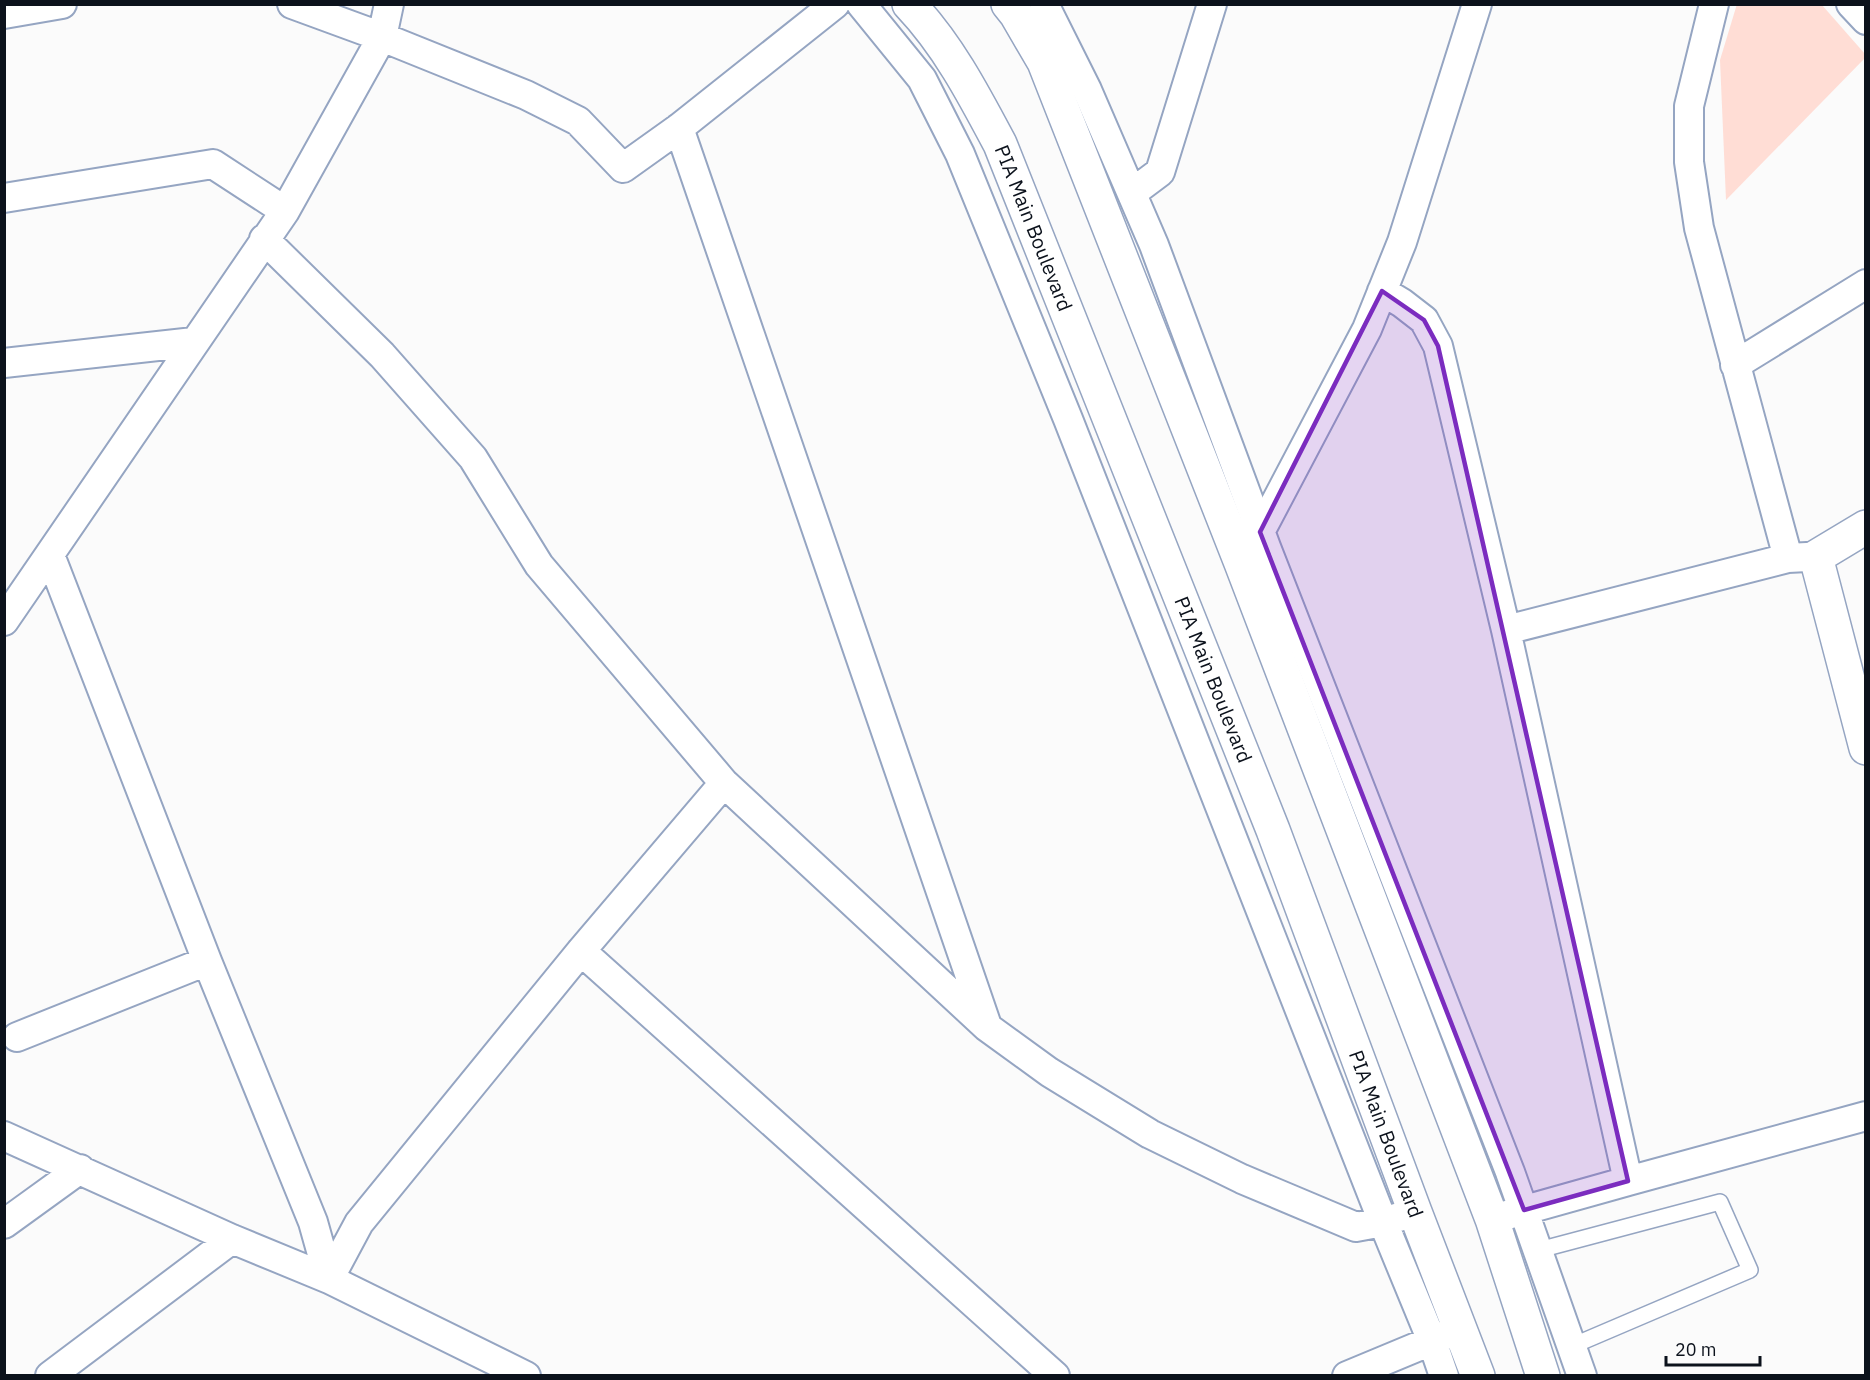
<svg xmlns="http://www.w3.org/2000/svg" width="1870" height="1380" viewBox="0 0 1870 1380" font-family="'IBM Plex Sans',sans-serif">
<rect width="100%" height="100%" fill="#fbfbfb"/>
<!-- green -->
<path fill="#ffddd5" d="M1737,4L1822,5L1865,54V58L1726,200L1720,60Z"/>
<g fill="none" stroke-linecap="round" stroke-linejoin="round">
<defs>
<path id="lane" d="M1539,1250L1720,1202L1750,1270L1572,1346"/>
<path id="street" d="M292,4L382,37L526,95L578,121L623,168L679,128L835,4
M861,4L922,79L960,154L1068,419L1383,1222L1432,1341L1444,1376
M1044,4L1087,90L1154,245L1266,547L1510,1172L1582,1376
M1714,4L1689,106V162L1699,228L1788,558
M1851,4L1866,20
M4,14L62,4
M679,128L986,1023
M1132,193L1160,172L1212,4
M4,198L213,164L285,211
M264,239L382,355L473,458L539,565L724,783L987,1027L1049,1072L1150,1134L1242,1179L1356,1227L1383,1222L1415,1212
M1382,291L1402,303L1424,320L1438,346L1506,630L1628,1181L1507,1215
M4,363L194,342
M1735,365L1866,284
M1260,532L1367,329L1402,242L1477,4
M50,555L207,961L313,1222L329,1279
M4,621L285,211L382,37L389,4
M1506,630L1788,558L1807,557
M581,951L1055,1376
M17,1037L207,961
M4,1136L232,1239L329,1279L526,1376
M1628,1181L1866,1116
M4,1224L80,1169
M329,1279L359,1223L581,951L724,783
M50,1376L232,1239
M1347,1376L1448,1334"/>
<g id="secondary">
<path id="s1" d="M909,4C948,45 974,95 1000,144L1273,830L1415,1212L1478,1376"/>
<path d="M1008,4L1016,14L1044,62L1241,563L1492,1219L1543,1376"/>
<path d="M1866,527L1816,557L1866,748"/>
</g>
</defs>
<!-- lane casing -->
<use href="#lane" stroke="#95a5c2" stroke-width="18"/>
<!-- street casing -->
<use href="#street" stroke="#95a5c2" stroke-width="32"/>
<!-- secondary casing -->
<use href="#secondary" stroke="#95a5c2" stroke-width="36"/>
<!-- lane -->
<use href="#lane" stroke="#fff" stroke-width="15"/>
<!-- street -->
<use href="#street" stroke="#fff" stroke-width="28"/>
<!-- secondary -->
<use href="#secondary" stroke="#fff" stroke-width="33"/>
</g>
<!-- marked area -->
<path fill="#7b2cbf" fill-opacity="0.2" stroke="#7b2cbf" stroke-width="4.5" stroke-linejoin="round" d="M1382,291L1424,320L1438,346L1628,1181L1524,1210L1260,532Z"/>
<g text-anchor="middle" stroke-width="4.5" stroke-linejoin="round" paint-order="stroke">
<!-- street labels -->
<g font-size="20" fill="#0c121c" stroke="#fbfbfb">
<text dy="7" stroke="none"><textPath href="#s1" startOffset="258">PIA Main Boulevard</textPath></text>
<text dy="7" stroke="none"><textPath href="#s1" startOffset="744">PIA Main Boulevard</textPath></text>
<text dy="7" stroke="none"><textPath href="#s1" startOffset="1230">PIA Main Boulevard</textPath></text>
</g>
</g>
<!-- border -->
<rect width="1870" height="1380" fill="none" stroke="#0c121c" stroke-width="12"/>
<!-- scale -->
<path d="M1666 1356v9h94v-9" fill="none" stroke="#0c121c" stroke-width="3"/>
<text x="1675" y="1356" font-size="18" fill="#0c121c" stroke="#fbfbfb" stroke-width="4.5" paint-order="stroke">20 m</text>
</svg>
